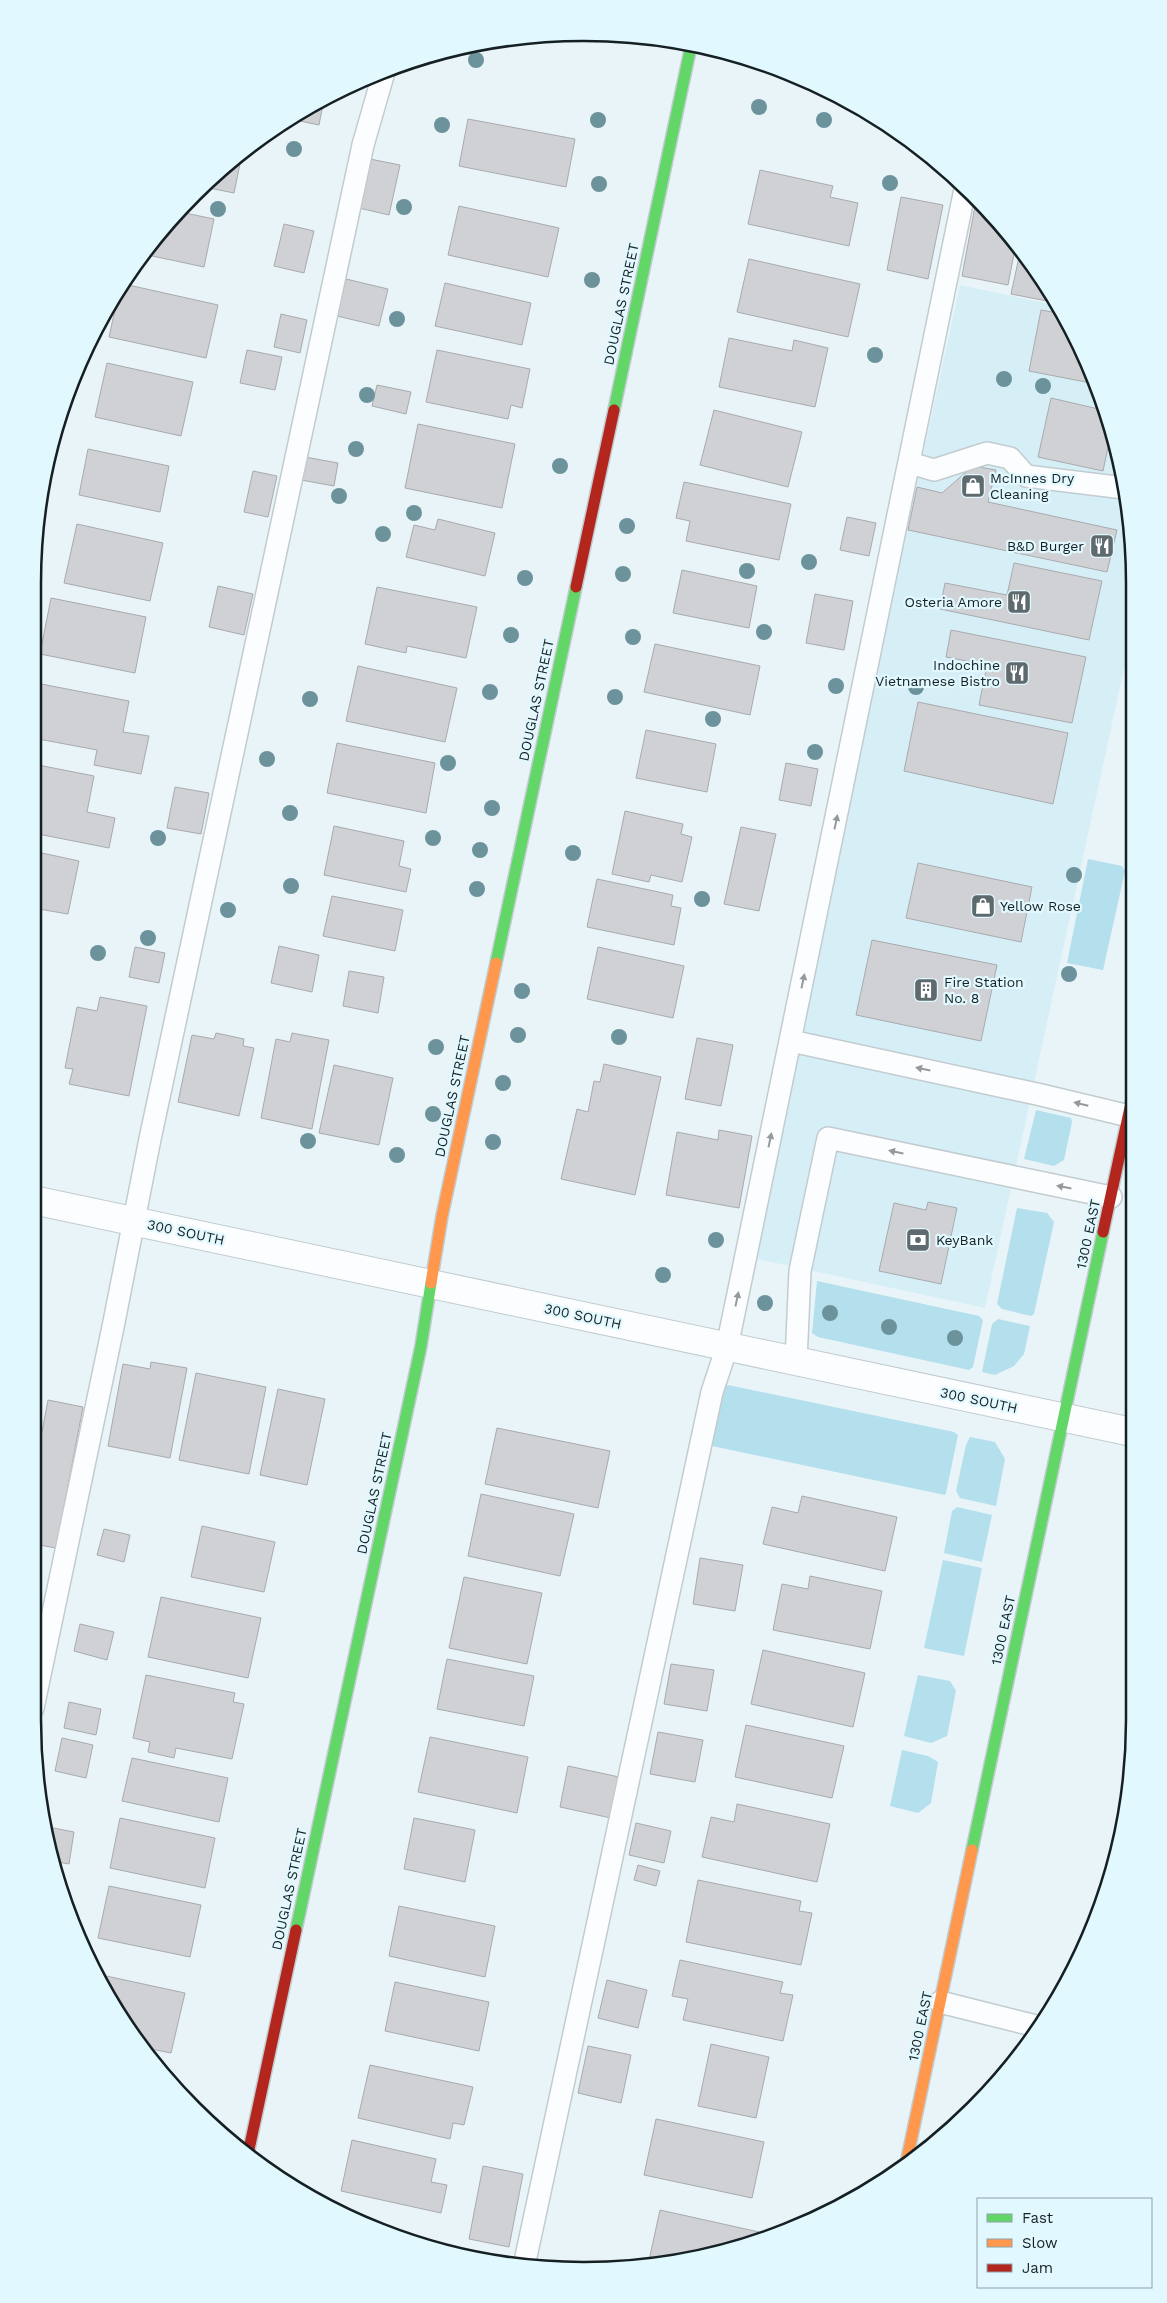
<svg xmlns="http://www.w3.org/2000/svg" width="1167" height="2303" viewBox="0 0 1167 2303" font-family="'Work Sans',sans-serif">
<rect width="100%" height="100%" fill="#e8f4f8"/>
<!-- built -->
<path fill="#d6eff7" d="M960,285L1054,305L1093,373L1130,511V641L985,1308L748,1257Z"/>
<!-- green -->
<path fill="#b4dfec" d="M1088,859L1122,866L1125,871L1103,970L1067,963Z
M1036,1110L1071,1118L1072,1122L1064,1160L1054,1166L1024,1159Z
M1017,1208L1047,1213L1054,1222L1034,1314L1031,1316L1002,1309L997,1304Z
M817,1281L979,1316L983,1320L973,1367L969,1370L818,1337L812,1333Z
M998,1319L1030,1326L1024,1354L1014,1366L995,1375L982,1372L992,1324Z
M728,1385L954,1432L958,1435L946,1493L945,1495L712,1446L725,1386Z
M970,1437L995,1442L1005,1459L996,1506L960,1498L956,1491L966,1445Z
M957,1507L992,1515L982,1562L944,1553L952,1511Z
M943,1560L982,1568L964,1656L924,1648Z
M918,1675L950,1681L956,1691L947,1736L931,1743L904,1736Z
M902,1750L928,1756L938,1762L931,1803L918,1813L890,1806Z"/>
<!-- building -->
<path fill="#d0d1d5" stroke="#a9aaae" d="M324,99L319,125L290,119L308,106Z
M468,119L575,139L566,187L459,166Z
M242,154L234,193L204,187L220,169Z
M370,159L400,165L389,215L359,208Z
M760,170L833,186L830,197L858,203L849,246L748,224Z
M901,197L943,205L928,279L887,270Z
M976,201L1016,243L1008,285L962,276Z
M459,206L559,228L548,277L448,255Z
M180,212L214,219L204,267L143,254Z
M284,224L314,231L304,273L274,266Z
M1021,248L1049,296L1047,301L1011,294Z
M749,259L860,284L848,337L737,312Z
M346,279L388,289L379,326L337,316Z
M445,283L531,303L522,345L435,326Z
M124,284L218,305L206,358L109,337L119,291Z
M1041,310L1058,313L1093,373L1096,384L1029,371Z
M281,314L307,320L300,353L274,347Z
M729,338L792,351L794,340L828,348L815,407L719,387Z
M247,350L282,357L275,390L240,383Z
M437,350L530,369L522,408L511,405L508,419L426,402Z
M107,363L193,382L181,436L95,417Z
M377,385L411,392L406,414L372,406Z
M1051,398L1103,410L1110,438L1103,471L1038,457Z
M714,410L802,432L788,487L700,465Z
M418,424L515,444L502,508L405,488Z
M88,449L169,466L160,512L79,495Z
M305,457L338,463L334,486L301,480Z
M973,466L996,470L988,502L1117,530L1107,572L908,530L917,487L942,493Z
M253,471L277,476L268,517L244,512Z
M684,482L791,504L779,560L686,541L690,521L676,518Z
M847,517L876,523L869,556L840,550Z
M438,519L495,533L485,576L406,557L414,525L435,530Z
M77,524L163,543L150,601L64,583Z
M1014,563L1102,581L1089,640L940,609L945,583L1007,595Z
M682,570L757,586L749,628L673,613Z
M218,586L253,594L244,635L209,627Z
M377,587L477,607L466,658L407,646L406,653L365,644Z
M815,594L853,601L844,650L806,643Z
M51,598L146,617L135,673L40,654Z
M951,630L1086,657L1072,723L979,705L987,665L946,657Z
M655,644L760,666L750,715L644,692Z
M358,666L457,688L445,742L346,721Z
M36,683L129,701L123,732L149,736L141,774L94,765L97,750L33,738L34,697Z
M918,702L1068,733L1053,804L904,771Z
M646,730L716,744L707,792L636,778Z
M337,743L435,763L426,813L327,793Z
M786,763L818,769L811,806L779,800Z
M33,764L94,776L87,812L115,818L109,848L33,833Z
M175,787L209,793L201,834L167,828Z
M625,811L683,824L681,834L692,837L682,882L651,875L649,882L612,874Z
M334,826L404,841L399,866L411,869L406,892L324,875Z
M741,827L776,834L759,911L724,904Z
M42,853L79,861L68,914L33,908V895Z
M918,863L1032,887L1021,942L906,918Z
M597,879L673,895L671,906L681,908L674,945L587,927Z
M332,896L403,910L395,951L323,936Z
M872,940L997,965L981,1041L856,1015Z
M279,946L319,955L312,992L271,983Z
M135,947L165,953L159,983L129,977Z
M598,947L684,966L673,1018L587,999Z
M349,971L384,977L378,1013L343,1006Z
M100,997L147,1006L129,1096L69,1084L73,1069L65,1068L77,1007L97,1011Z
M216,1033L244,1039L243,1046L254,1048L239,1116L178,1102L192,1035L214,1039Z
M292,1033L329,1040L312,1129L261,1118L276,1039L290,1042Z
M697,1038L733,1045L721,1106L685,1099Z
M604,1064L661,1077L635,1195L561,1179L577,1109L588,1112L594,1081L600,1082Z
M334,1065L393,1078L379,1145L319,1133Z
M719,1130L752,1136L739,1208L666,1195L677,1132L718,1140Z
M928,1202L957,1208L941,1284L879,1271L894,1203L926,1210Z
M151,1362L187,1368L170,1458L108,1446L123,1364L150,1369Z
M196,1373L266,1387L249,1474L179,1460Z
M278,1389L325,1399L307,1485L260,1475Z
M48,1400L83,1407L56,1548L33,1544V1480Z
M497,1428L610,1451L598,1508L485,1484Z
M481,1494L574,1514L560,1576L468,1556Z
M802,1496L897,1517L885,1571L763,1544L772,1507L798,1513Z
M202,1526L275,1542L264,1592L191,1577Z
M104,1529L130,1535L124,1562L97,1555Z
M700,1558L743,1565L735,1611L693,1604Z
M810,1576L882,1591L870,1649L773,1630L782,1584L808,1589Z
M464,1577L542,1593L527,1664L449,1648Z
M161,1597L261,1618L248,1678L148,1657Z
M80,1624L114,1632L107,1660L74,1651Z
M763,1650L865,1673L853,1727L751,1704Z
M447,1659L534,1676L524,1726L437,1709Z
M671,1664L714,1670L707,1711L664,1704Z
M146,1675L235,1693L233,1702L244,1704L232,1759L176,1748L174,1758L148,1752L150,1742L133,1738Z
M69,1702L101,1709L96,1735L64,1728Z
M746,1725L844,1746L832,1798L735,1777Z
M658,1732L703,1740L695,1782L650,1774Z
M430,1737L528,1757L517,1813L418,1792Z
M62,1738L93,1745L86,1778L55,1771Z
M132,1758L228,1778L219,1822L122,1801Z
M568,1766L619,1777L611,1818L560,1807Z
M737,1804L830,1824L817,1882L702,1857L711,1817L734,1822Z
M120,1818L215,1838L205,1888L110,1868Z
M414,1818L475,1830L465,1882L404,1869Z
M636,1823L671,1831L664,1863L629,1855Z
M43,1826L74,1832L69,1864L52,1861Z
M638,1865L660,1871L656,1886L634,1880Z
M698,1880L801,1901L799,1911L812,1913L801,1965L686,1942Z
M109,1886L201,1905L190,1957L98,1938Z
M399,1906L495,1926L485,1977L389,1956Z
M680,1960L783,1982L780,1993L793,1995L783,2041L683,2020L688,1999L672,1996Z
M97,1974L185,1993L171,2053L141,2047L106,1995Z
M607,1980L647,1990L638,2028L598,2018Z
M395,1982L489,2002L479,2051L385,2031Z
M711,2044L769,2057L756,2118L698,2106Z
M588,2046L631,2055L621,2103L578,2093Z
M370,2065L473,2087L464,2125L453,2123L450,2139L358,2118Z
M656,2119L764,2142L752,2198L644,2175Z
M352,2140L436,2159L431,2182L447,2185L441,2213L341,2191Z
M483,2166L523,2174L509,2247L469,2239Z
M660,2210L759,2232L757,2240L726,2252L655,2266L648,2265Z"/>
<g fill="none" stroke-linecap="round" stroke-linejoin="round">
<defs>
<path id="lane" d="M910,463L934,470L987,453L1010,458L1026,476L1124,488
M791,1041L1037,1094L1129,1116
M796,1361L800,1271L828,1138L1111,1197
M33,1708L113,1327L150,1139L363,145L384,72
M940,2002L1040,2027
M524,2266L712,1392L727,1347L745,1260L965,189"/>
<path id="street" d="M33,1200L1132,1432"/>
<path id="fast" d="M614,410L691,46
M496,963L576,587
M972,1850L1103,1232
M296,1930L421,1346L431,1283"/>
<path id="slow" d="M431,1283L442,1216L496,963
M906,2164L972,1850"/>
<path id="jam" d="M576,587L614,410
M1103,1232L1131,1103
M248,2154L296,1930"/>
</defs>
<!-- lane casing -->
<use href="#lane" stroke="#c2ccd0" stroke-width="24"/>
<!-- street casing -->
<use href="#street" stroke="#c2ccd0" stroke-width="30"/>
<!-- fast casing -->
<use href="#fast" stroke="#c2ccd0" stroke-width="14"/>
<!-- slow casing -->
<use href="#slow" stroke="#c2ccd0" stroke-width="14"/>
<!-- jam casing -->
<use href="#jam" stroke="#c2ccd0" stroke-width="14"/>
<!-- lane -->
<use href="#lane" stroke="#fcfdfe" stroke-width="21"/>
<!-- street -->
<use href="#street" stroke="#fcfdfe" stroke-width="28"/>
<!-- fast -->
<use href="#fast" stroke="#63d668" stroke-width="11"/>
<!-- slow -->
<use href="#slow" stroke="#ff974d" stroke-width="11"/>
<!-- jam -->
<use href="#jam" stroke="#b3261e" stroke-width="11"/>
</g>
<!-- trees -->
<g fill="#6c929c">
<circle cx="476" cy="60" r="8"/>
<circle cx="759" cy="107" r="8"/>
<circle cx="598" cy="120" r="8"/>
<circle cx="824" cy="120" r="8"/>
<circle cx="442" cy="125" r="8"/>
<circle cx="294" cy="149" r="8"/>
<circle cx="890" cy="183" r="8"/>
<circle cx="599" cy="184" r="8"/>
<circle cx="404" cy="207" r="8"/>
<circle cx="218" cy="209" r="8"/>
<circle cx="592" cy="280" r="8"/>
<circle cx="397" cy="319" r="8"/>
<circle cx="875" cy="355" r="8"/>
<circle cx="1004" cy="379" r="8"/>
<circle cx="1043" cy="386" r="8"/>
<circle cx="367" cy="395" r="8"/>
<circle cx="356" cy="449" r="8"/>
<circle cx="560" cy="466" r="8"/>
<circle cx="339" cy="496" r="8"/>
<circle cx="414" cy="513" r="8"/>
<circle cx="627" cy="526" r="8"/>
<circle cx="383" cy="534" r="8"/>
<circle cx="809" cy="562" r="8"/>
<circle cx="747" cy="571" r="8"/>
<circle cx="623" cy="574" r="8"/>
<circle cx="525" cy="578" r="8"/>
<circle cx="764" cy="632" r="8"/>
<circle cx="511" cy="635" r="8"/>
<circle cx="633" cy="637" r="8"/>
<circle cx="836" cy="686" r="8"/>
<circle cx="916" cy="687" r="8"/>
<circle cx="490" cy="692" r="8"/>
<circle cx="615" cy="697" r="8"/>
<circle cx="310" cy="699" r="8"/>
<circle cx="713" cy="719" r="8"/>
<circle cx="815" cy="752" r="8"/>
<circle cx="267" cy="759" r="8"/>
<circle cx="448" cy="763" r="8"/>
<circle cx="492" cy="808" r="8"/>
<circle cx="290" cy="813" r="8"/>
<circle cx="158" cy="838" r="8"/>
<circle cx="433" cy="838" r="8"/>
<circle cx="480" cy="850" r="8"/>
<circle cx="573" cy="853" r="8"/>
<circle cx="1074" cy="875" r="8"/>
<circle cx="291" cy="886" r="8"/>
<circle cx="477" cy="889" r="8"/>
<circle cx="702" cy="899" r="8"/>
<circle cx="228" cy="910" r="8"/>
<circle cx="148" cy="938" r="8"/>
<circle cx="98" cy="953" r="8"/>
<circle cx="1069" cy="974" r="8"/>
<circle cx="522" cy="991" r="8"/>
<circle cx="518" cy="1035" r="8"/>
<circle cx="619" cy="1037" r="8"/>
<circle cx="436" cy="1047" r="8"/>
<circle cx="503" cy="1083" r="8"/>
<circle cx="433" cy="1114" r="8"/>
<circle cx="308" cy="1141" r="8"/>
<circle cx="493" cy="1142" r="8"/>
<circle cx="397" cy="1155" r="8"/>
<circle cx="716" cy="1240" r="8"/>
<circle cx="663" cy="1275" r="8"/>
<circle cx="765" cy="1303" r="8"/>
<circle cx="830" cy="1313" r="8"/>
<circle cx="889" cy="1327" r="8"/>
<circle cx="955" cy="1338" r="8"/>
</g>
<!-- one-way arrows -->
<defs><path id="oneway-solid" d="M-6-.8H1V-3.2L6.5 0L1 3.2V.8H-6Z" transform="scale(1.25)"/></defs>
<g fill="#949a9b">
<use href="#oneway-solid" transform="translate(836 822) rotate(-78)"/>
<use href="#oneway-solid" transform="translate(803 981) rotate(-78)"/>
<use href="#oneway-solid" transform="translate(923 1069) rotate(-168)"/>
<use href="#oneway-solid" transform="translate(1081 1104) rotate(-166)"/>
<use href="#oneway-solid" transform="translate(770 1140) rotate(-78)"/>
<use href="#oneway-solid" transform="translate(896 1152) rotate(-168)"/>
<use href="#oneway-solid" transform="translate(1064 1187) rotate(-169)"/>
<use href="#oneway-solid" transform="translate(737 1299) rotate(-78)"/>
</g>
<!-- icons -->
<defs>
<symbol id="shop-square" viewBox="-11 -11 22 22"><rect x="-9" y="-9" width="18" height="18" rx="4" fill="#5f6a6e" stroke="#e1f8ff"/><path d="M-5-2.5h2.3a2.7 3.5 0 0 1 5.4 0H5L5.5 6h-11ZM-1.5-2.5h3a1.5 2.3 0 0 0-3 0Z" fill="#fff"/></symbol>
<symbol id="restaurant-square" viewBox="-11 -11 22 22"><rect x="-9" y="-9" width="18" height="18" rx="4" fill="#5f6a6e" stroke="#e1f8ff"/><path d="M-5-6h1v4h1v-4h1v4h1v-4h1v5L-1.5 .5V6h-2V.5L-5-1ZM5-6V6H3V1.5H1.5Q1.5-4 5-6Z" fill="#fff"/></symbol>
<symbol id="building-square" viewBox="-11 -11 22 22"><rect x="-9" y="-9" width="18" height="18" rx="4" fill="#5f6a6e" stroke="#e1f8ff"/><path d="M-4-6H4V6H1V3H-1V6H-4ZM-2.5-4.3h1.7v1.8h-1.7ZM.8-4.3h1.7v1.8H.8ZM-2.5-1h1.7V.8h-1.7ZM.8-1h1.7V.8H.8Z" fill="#fff"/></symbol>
<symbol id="bank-square" viewBox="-11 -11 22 22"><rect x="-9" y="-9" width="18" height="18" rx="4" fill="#5f6a6e" stroke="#e1f8ff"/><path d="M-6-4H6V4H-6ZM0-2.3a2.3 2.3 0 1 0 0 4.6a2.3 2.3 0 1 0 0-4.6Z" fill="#fff"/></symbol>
</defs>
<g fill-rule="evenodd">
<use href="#shop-square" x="959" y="472" width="28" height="28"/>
<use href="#restaurant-square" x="1088" y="532" width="28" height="28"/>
<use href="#restaurant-square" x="1005" y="588" width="28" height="28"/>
<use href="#restaurant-square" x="1003" y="659" width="28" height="28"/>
<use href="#shop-square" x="969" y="892" width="28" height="28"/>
<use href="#building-square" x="912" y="976" width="28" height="28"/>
<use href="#bank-square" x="904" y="1226" width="28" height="28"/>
</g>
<g text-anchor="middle" stroke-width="4.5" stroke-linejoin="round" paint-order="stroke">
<!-- street labels -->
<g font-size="14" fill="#152023" stroke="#e1f8ff">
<text transform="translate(621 304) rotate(-78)" y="5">DOUGLAS STREET</text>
<text transform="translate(536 700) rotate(-78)" y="5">DOUGLAS STREET</text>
<text transform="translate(452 1096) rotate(-78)" y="5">DOUGLAS STREET</text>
<text transform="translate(186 1232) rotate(12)" y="5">300 SOUTH</text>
<text transform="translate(1088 1234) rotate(-78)" y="5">1300 EAST</text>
<text transform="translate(583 1316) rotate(12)" y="5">300 SOUTH</text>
<text transform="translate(979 1400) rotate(12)" y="5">300 SOUTH</text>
<text transform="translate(374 1493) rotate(-78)" y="5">DOUGLAS STREET</text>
<text transform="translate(1003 1630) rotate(-78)" y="5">1300 EAST</text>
<text transform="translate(289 1889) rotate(-78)" y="5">DOUGLAS STREET</text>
<text transform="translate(920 2026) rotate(-78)" y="5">1300 EAST</text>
</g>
<!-- poi labels -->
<g font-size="14" fill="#152023" stroke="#e1f8ff" text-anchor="start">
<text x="990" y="483">McInnes Dry<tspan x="990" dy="16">Cleaning</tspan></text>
<text x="1084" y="551" text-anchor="end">B&amp;D Burger</text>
<text x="1002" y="607" text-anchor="end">Osteria Amore</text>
<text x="1000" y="670" text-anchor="end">Indochine<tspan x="1000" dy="16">Vietnamese Bistro</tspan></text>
<text x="1000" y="911">Yellow Rose</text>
<text x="944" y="987">Fire Station<tspan x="944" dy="16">No. 8</tspan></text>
<text x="936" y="1245">KeyBank</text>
</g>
</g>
<!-- crop -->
<path d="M0 0H1167V2303H0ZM583 41H584A542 542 0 0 1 1126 583V1720A542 542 0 0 1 584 2262H583A542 542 0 0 1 41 1720V583A542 542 0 0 1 583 41Z" fill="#e1f8ff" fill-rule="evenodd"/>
<path fill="none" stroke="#152023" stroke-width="2.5" d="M583 41H584A542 542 0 0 1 1126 583V1720A542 542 0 0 1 584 2262H583A542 542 0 0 1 41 1720V583A542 542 0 0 1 583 41Z"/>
<!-- legend -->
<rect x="977" y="2198" width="175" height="90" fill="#e1f8ff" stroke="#8fa2a7"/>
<rect x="987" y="2214" width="25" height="8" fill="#63d668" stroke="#8fa2a7"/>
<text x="1022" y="2223" font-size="15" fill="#152023">Fast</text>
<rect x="987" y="2239" width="25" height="8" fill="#ff974d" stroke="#8fa2a7"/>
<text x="1022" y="2248" font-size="15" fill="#152023">Slow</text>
<rect x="987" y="2264" width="25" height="8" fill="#b3261e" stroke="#8fa2a7"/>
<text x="1022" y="2273" font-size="15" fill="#152023">Jam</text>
</svg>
